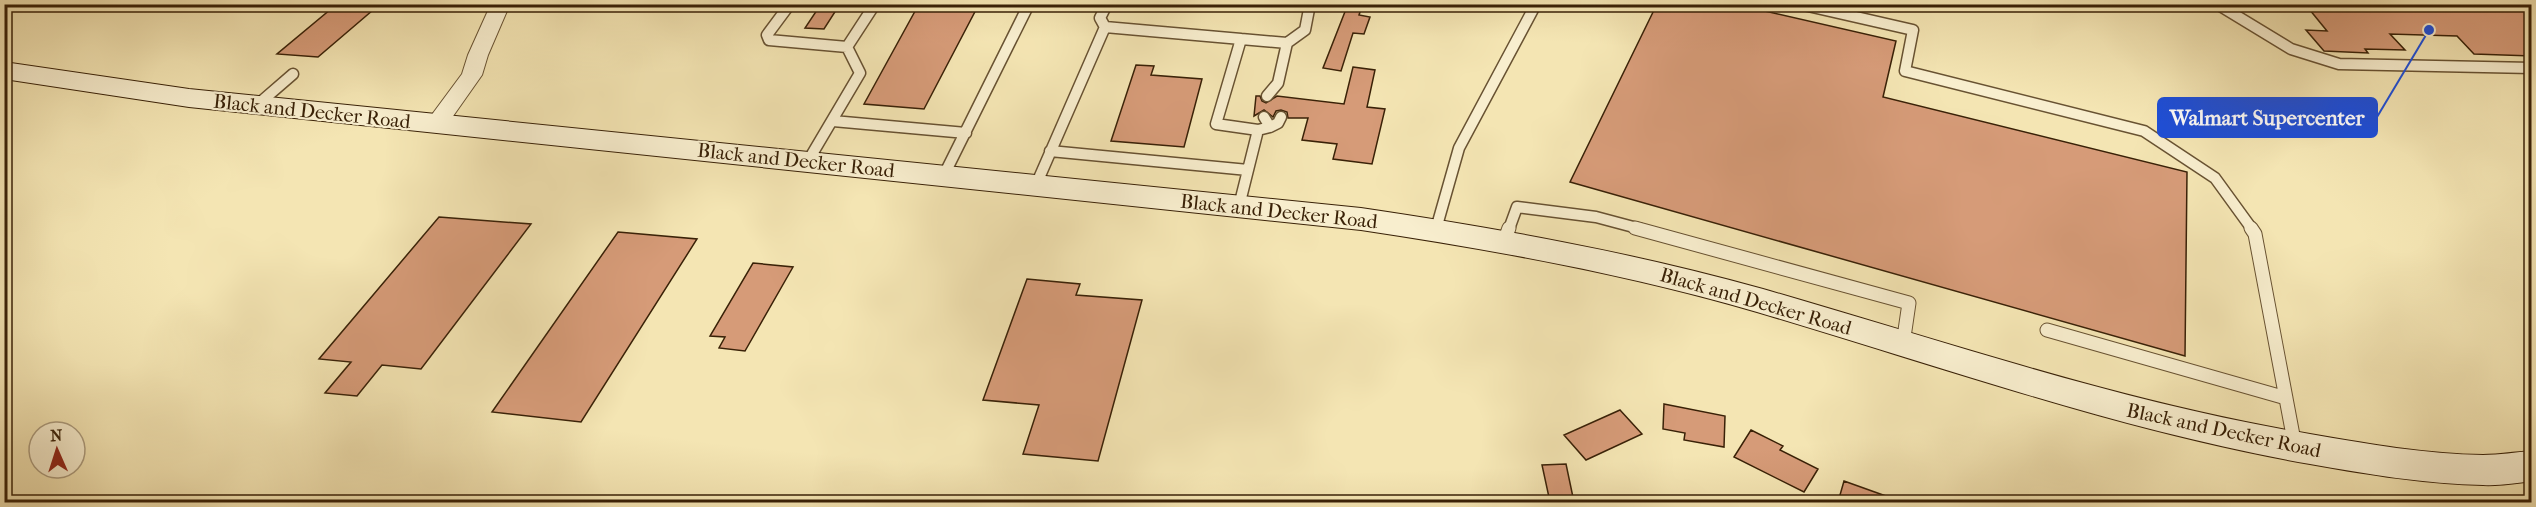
<svg xmlns="http://www.w3.org/2000/svg" width="2536" height="507" viewBox="0 0 2536 507" font-family="'IM FELL French Canon',serif">
<rect width="100%" height="100%" fill="#f4e5b3"/>
<filter id="stains"><feTurbulence type="fractalNoise" baseFrequency=".00333" numOctaves="4"/><feColorMatrix values="0 0 0 0 .2 0 0 0 0 .09 0 0 0 0 .02 0 0 0 .5 -.17"/></filter>
<radialGradient id="worn" r=".72"><stop offset=".6" stop-color="#630" stop-opacity="0"/><stop offset="1" stop-color="#630" stop-opacity=".3"/></radialGradient>
<!-- building -->
<path fill="#d69b78" stroke="#392107" stroke-width="1.5" d="M337,4H380L318,57L277,54Z
M821,4H840L824,29L805,28Z
M919,4H979L924,109L864,104Z
M1348,4H1363L1359,15L1370,17L1364,34L1353,33L1341,71L1323,68Z
M1657,4H1734L1896,41L1883,97L2187,172L2185,356L1570,182Z
M2305,4H2518L2532,17V56L2474,54L2457,36L2390,34L2405,50L2365,49L2368,53L2324,51L2306,30L2327,31Z
M1136,65L1154,66L1151,75L1202,79L1184,147L1111,141Z
M1353,67L1375,70L1367,107L1385,109L1372,164L1333,159L1337,144L1302,140L1308,118H1288L1287,112L1281,110L1276,111L1273,117L1264,110L1254,116L1256,96H1260L1262,101L1266,103L1277,96L1344,104Z
M439,217L531,224L421,369L382,365L357,396L325,393L351,362L319,359Z
M618,232L697,239L581,422L492,412Z
M753,263L793,267L745,351L719,348L725,337L710,336Z
M1027,279L1080,284L1076,295L1142,300L1098,461L1023,454L1039,405L983,400Z
M1664,404L1725,416L1724,447L1684,440L1685,433L1663,429Z
M1620,410L1642,434L1586,460L1564,435Z
M1751,430L1783,446L1780,450L1818,469L1804,492L1734,457Z
M1566,464L1574,502H1550L1542,465Z
M1844,481L1897,500L1896,502H1838Z"/>
<g fill="none" stroke-linecap="round" stroke-linejoin="round">
<defs>
<path id="service-far1" d="M790,4L767,35L769,40L847,47L860,73L808,161
M1007,4L1028,6
M1799,4L1913,30L1905,71L2144,131L2215,178L2252,229
M2217,4L2291,49L2339,64L2532,68
M1105,27L1100,18L1107,4
M1241,39L1287,43L1305,30L1310,4
M847,47L875,4
M1267,96L1278,83L1287,43
M256,106L293,74
M833,121L966,133
M1270,127L1278,123L1281,117
M1258,130L1270,127L1264,117
M1050,151L1248,170
M944,175L1029,4
M1036,185L1105,27L1241,39L1216,124L1258,130L1239,206
M1436,229L1459,148L1536,4
M1509,229L1517,207L1596,217L1641,229"/>
<path id="service" d="M1635,228L1909,303L1903,344
M2251,228L2255,234L2295,446
M1436,230L1437,228
M1504,242L1509,228
M2047,330L2286,398"/>
<path id="minor" d="M491,4H510L488,55L482,75L444,129L436,131L428,129L425,124L462,74L468,55Z"/>
<path id="secondary" d="M4,62L189,89L1361,208C1496,228 1631,252 1763,289C1944,341 2123,403 2310,434C2367,444 2426,454 2483,455C2499,455 2516,452 2532,451V481C2516,483 2499,486 2483,485C2426,484 2366,474 2310,464C2121,431 1940,366 1757,312C1627,274 1494,250 1361,230L189,107L4,79Z"/>
</defs>
<!-- service-far1 casing -->
<use href="#service-far1" stroke="#685232" stroke-width="13"/>
<!-- service casing -->
<use href="#service" stroke="#685232" stroke-width="15"/>
<!-- minor casing -->
<use href="#minor" stroke="#685232" stroke-width="2"/>
<!-- secondary casing -->
<use href="#secondary" stroke="#392107" stroke-width="2"/>
<!-- service-far1 -->
<use href="#service-far1" stroke="#f8eece" stroke-width="10"/>
<!-- service -->
<use href="#service" stroke="#f8eece" stroke-width="13"/>
<!-- minor -->
<use href="#minor" fill="#f8eece" fill-rule="evenodd"/>
<!-- secondary -->
<use href="#secondary" fill="#f8eece" fill-rule="evenodd"/>
</g>
<g text-anchor="middle" stroke-width="4.5" stroke-linejoin="round" paint-order="stroke">
<!-- street labels -->
<g font-size="20" fill="#392107" stroke="#f8eece">
<text transform="translate(312 111) rotate(6)" y="7">Black and Decker Road</text>
<text transform="translate(796 160) rotate(6)" y="7">Black and Decker Road</text>
<text transform="translate(1279 211) rotate(6)" y="7">Black and Decker Road</text>
<text transform="translate(1756 301) rotate(16)" y="7">Black and Decker Road</text>
<text transform="translate(2224 430) rotate(12)" y="7">Black and Decker Road</text>
</g>
</g>
<!-- callouts -->
<path fill="none" stroke="#1d4ed8" stroke-width="2" d="M2429 30L2377 117"/>
<circle fill="#1d4ed8" stroke="#f8eece" stroke-width="2" cx="2429" cy="30" r="6"/>
<rect fill="#1d4ed8" stroke="#1d4ed8" stroke-width="2" x="2158" y="98" width="219" height="39" rx="6"/>
<g font-size="21" text-anchor="middle" font-weight="bold" fill="#fff">
<text x="2267" y="125">Walmart Supercenter</text>
</g>
<!-- margin -->
<rect width="2536" height="507" fill="none" stroke="#f4e5b3" stroke-width="24"/>
<rect x="6" y="6" width="2524" height="495" fill="none" stroke="#392107" stroke-width="3"/>
<rect x="12" y="12" width="2512" height="483" fill="none" stroke="#392107" stroke-width="1.5"/>
<!-- north arrow -->
<g transform="translate(57 450) rotate(357)"><circle r="28" fill="#f8eece" stroke="#ac9c7e" stroke-width="1.5"/>
<path d="M0-4.5L10 22L0 15L-10 22Z" fill="#8f2418"/>
<text y="-9" font-size="16" font-weight="bold" text-anchor="middle" fill="#392107">N</text>
</g>
<rect width="100%" height="100%" filter="url(#stains)"/>
<rect width="100%" height="100%" fill="url(#worn)"/>
</svg>
